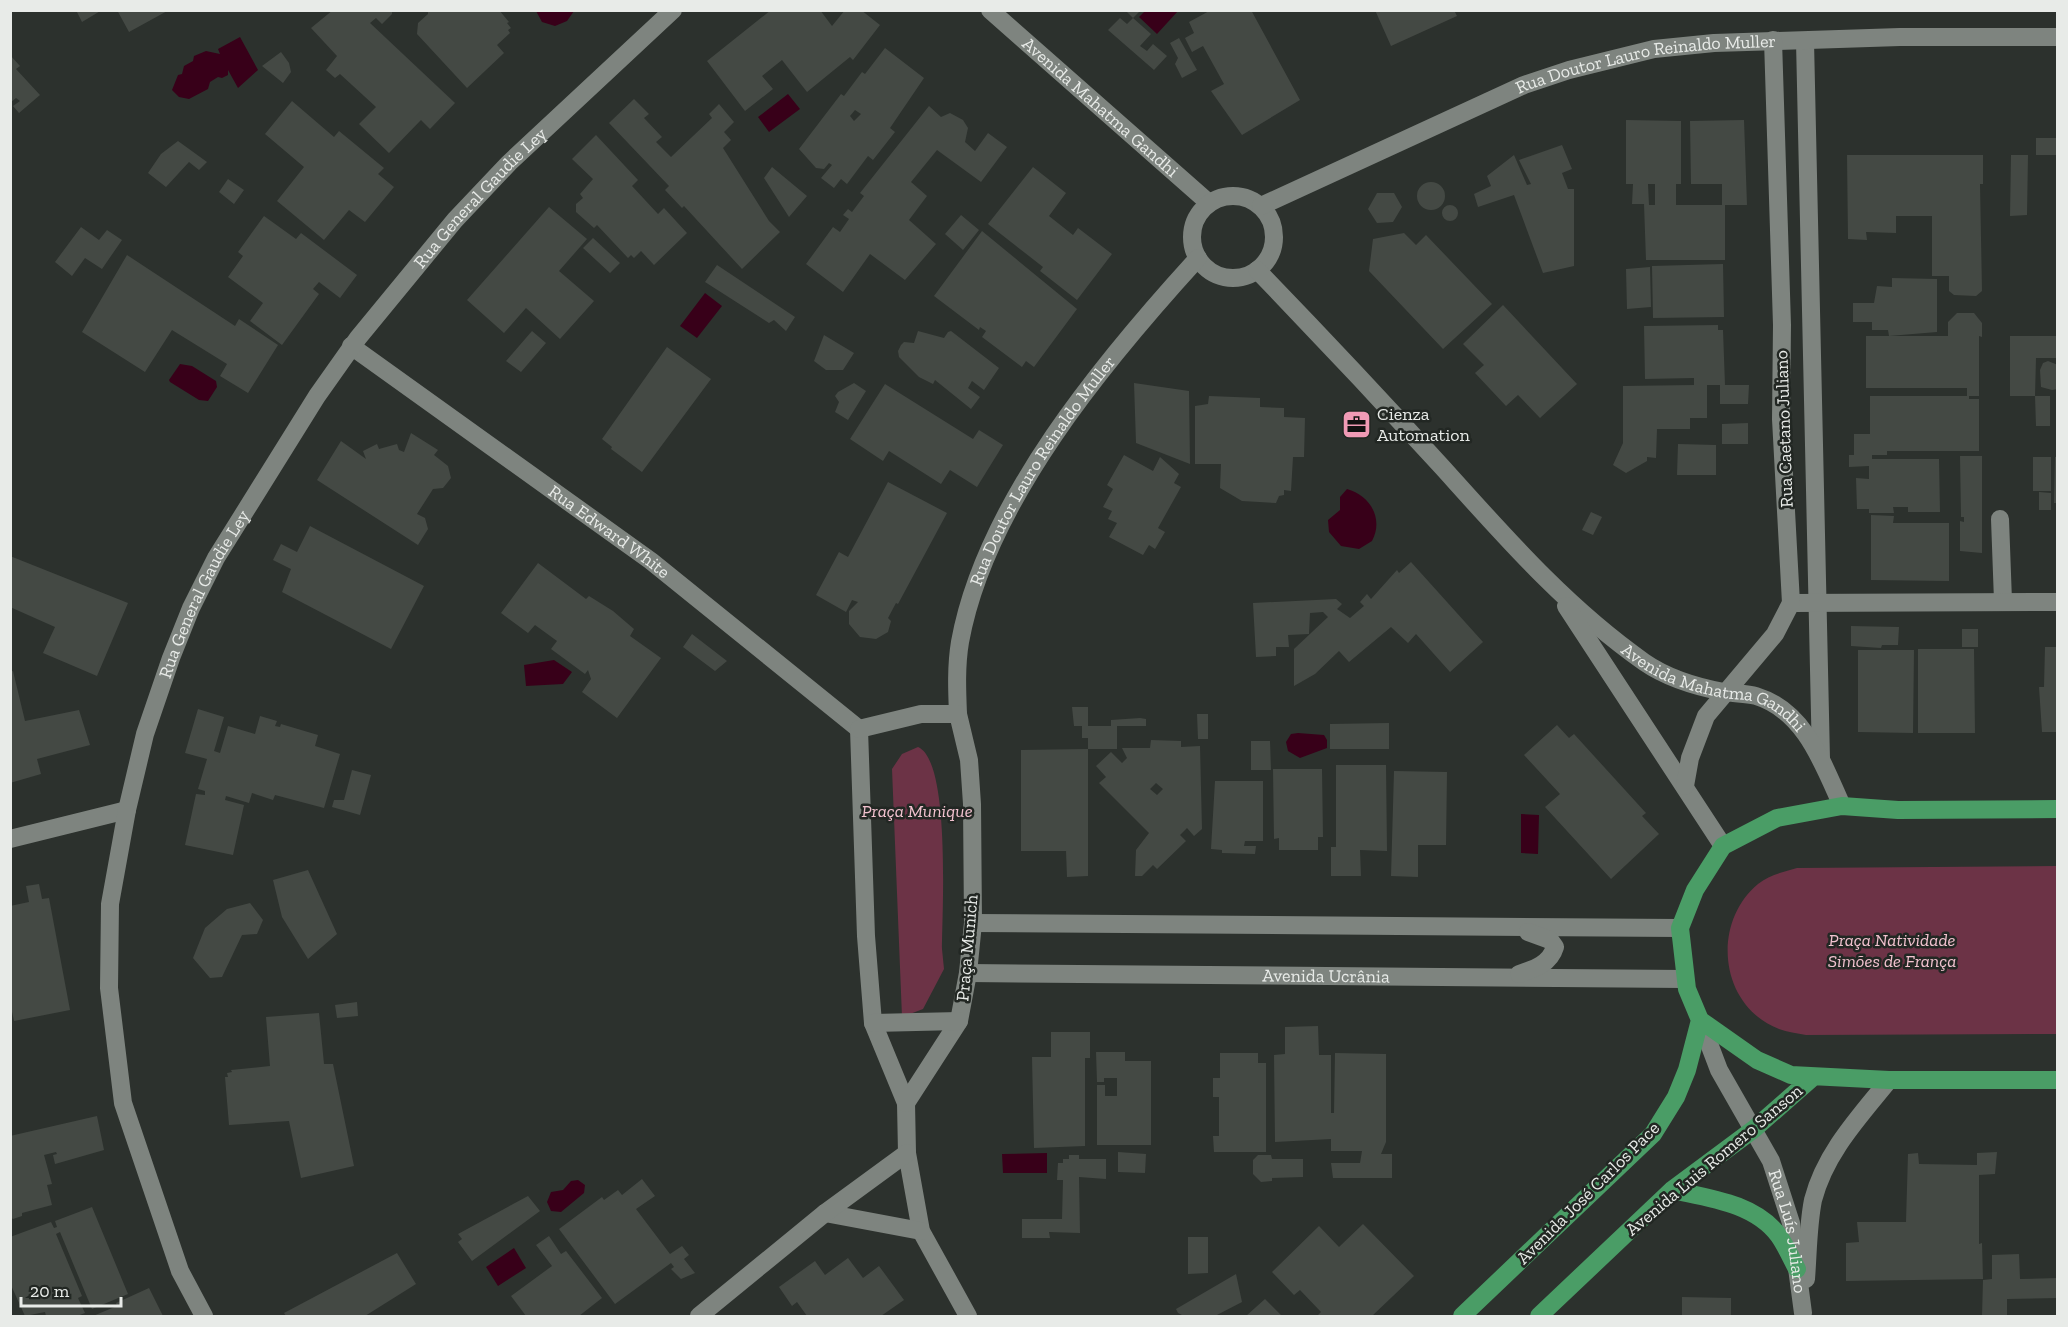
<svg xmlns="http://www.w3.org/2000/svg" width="2068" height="1327" viewBox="0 0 2068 1327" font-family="'Zilla Slab',serif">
<rect width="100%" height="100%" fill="#2c312d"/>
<!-- green -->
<path fill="#6c3346" d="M918,747C951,761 942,913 942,949L944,969L923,1009L902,1017L892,769L902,754Z
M2057,866V1034L1806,1035C1797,1033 1787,1032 1779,1029C1719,1006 1711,923 1758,884C1769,875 1783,872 1797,868Z"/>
<!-- water -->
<path fill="#380019" d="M1146,10H1178V11L1157,34L1139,17Z
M536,11H574L567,21L555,26L542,22Z
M240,37L258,70L238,88L228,70V75L222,78L218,77L210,82L208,89L189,99L179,97L172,90L178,75L182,74L184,66L193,61L194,56L206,51L220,54L218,49Z
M788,94L800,109L769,132L758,117Z
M705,293L722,306L697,338L680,326Z
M180,364L192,366L216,381L217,387L208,401L199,400L170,382L169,380Z
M1347,489C1370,495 1384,519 1372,541L1359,549L1341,546L1329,532L1328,520L1340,510V497Z
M554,660L572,672L563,684L526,686L524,665Z
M1298,733L1324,735L1327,740V748L1300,758L1288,751L1286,742L1291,734Z
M1521,814L1539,815L1538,854L1521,853Z
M1047,1153V1173H1003L1002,1154Z
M578,1180L585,1185L584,1193L561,1212L551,1211L547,1202L551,1192L563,1190L571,1181Z
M514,1248L526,1268L498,1286L486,1267Z"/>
<!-- building -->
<path fill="#444944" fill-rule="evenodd" d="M76,10H102L82,22Z
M117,10H169L129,32Z
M333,10H392V14L382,24L376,18L370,23L455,103L430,129L421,120L389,153L359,124L376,107L340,74L335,78L326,70L337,56L311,28Z
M428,10H499L509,22L507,23L511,28L508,30L510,33L497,45L504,53L467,88L417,34L418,23L428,14Z
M771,10H820L832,26L845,10H861L880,25L853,60L850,57L807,92L782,60L762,76L773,89L745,111L707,61Z
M1125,10H1141L1133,18L1151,34L1140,46L1147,51L1153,44L1167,56L1154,70L1108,30L1120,18L1127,24L1133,18Z
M1211,10H1251L1300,100L1242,135L1211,91L1224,84L1203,46L1192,52L1185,38L1194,33L1189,22Z
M1375,10H1454L1457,16L1391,46Z
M1179,38L1197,70L1182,78L1175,64L1178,58L1170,43Z
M885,48L924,78L890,128L895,132L873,160L868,156L847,184L841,179L834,188L821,178L832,165L829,163L824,169L816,168L799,149L841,94L844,96L862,72L865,74ZM855,110L861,114L854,121L850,116Z
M281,52L289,63L291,72L283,83L262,66Z
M10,55L20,66L16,69L40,95L19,113L13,106L20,101L16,98L10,103Z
M634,99L649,114L644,118L662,137L656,142L671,157L712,118L709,114L719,104L734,122L724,132L731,140L723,148L769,221L780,232L742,269L684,206L682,208L665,190L669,186L609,123Z
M292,101L334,137L339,131L384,168L378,174L394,187L365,222L349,210L324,240L277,201L304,167L265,134Z
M929,106L941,117L950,113L963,120L968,128L965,142L975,151L988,133L1007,147L981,182L937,150L911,182L927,196L909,220L936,244L905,280L870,254L843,292L806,264L833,227L840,232L849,219L843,215L848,209L852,212L864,196L860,193Z
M1626,120L1681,121V184H1676V205H1722V184H1691L1690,121L1744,120L1747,205H1725V260H1646L1644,204H1632L1633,184H1626ZM1648,184H1655V205H1649Z
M596,135L638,180L632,186L658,214L664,208L687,233L654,265L641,251L634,258L631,255L628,258L597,225L594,228L576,212V204L583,198L580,194L593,179L572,159Z
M2036,138H2058V155H2036Z
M178,141L207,162L199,170L189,162L166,187L148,173L161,154Z
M1562,145L1572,169L1562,173L1568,189H1574V266L1543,273L1514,195L1478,207L1474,194L1491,186L1487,176L1514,155L1527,185L1531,184L1519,160Z
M1847,155H1983V184H1980L1982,291L1976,296L1954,295L1949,291V276H1932V216H1896V233L1866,232L1867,240L1848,239Z
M2011,155H2028L2027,215L2010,216Z
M772,167L807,196L789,217L764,178Z
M1033,167L1066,193L1049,216L1073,235L1078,228L1112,254L1077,300L1040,271L1043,267L988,224Z
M228,179L244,190L234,204L219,192Z
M1417 196a14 14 0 1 1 28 0a14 14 0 1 1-28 0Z
M1377,193H1394L1402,207L1393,222L1377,223L1368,209Z
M1442 213a8 8 0 1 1 16 0a8 8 0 1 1-16 0Z
M549,207L587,239L559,271L594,301L560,339L526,308L504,333L467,300Z
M961,215L979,230L963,250L945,234Z
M264,216L296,239L301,233L357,275L340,298L319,282L313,289L319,294L282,345L250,321L263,303L228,277L243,256L238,252Z
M81,227L99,240L107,230L122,240L102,269L85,258L72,276L55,262Z
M982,231L1077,309L1034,367L1026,361L1022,367L982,337L986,331L980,327L979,330L934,296Z
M1404,233L1416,245L1426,235L1492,304L1443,349L1369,271L1373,239Z
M593,238L620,263L610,273L583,248Z
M127,255L235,326L239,319L278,345L248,393L220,376L227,364L172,330L145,372L82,332Z
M1723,264L1724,317L1653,318L1652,266Z
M717,265L795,317L786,331L774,320L769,323L705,282Z
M1650,267L1651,307L1627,309L1626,269Z
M1892,278L1937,279V332L1889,336L1888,330H1872V322H1853V303H1874L1877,286L1892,287Z
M1503,305L1577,384L1540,418L1518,395L1506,406L1475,373L1484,365L1463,344Z
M1957,313H1974L1982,323V337L1979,336V396H1969V399H1979V451H1887V455H1872V459H1939L1940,512H1908V507H1893L1894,513H1869V509H1857L1856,478L1869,479V466L1849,467V455H1854V434H1870V396H1967V388H1866V336H1948V322Z
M1718,325V330H1723L1725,385H1749L1748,404H1720V385H1707V418H1690V429H1657L1656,458L1647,457V461L1626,473L1613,465L1623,443V386L1694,385V378L1645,379L1644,326Z
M532,331L546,343L521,372L506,361Z
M918,331L944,338L948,332L951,331L999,368L984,390L972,381L968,388L980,397L971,409L935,380L933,384L919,377L899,357L898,351L901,345L904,342L914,343Z
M824,335L854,353L843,370H826L814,361Z
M2010,336H2058V358H2036L2035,396H2010Z
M667,347L711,379L642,472L611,449L612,447L602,439Z
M2048,361L2058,365V389L2052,390L2041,387L2040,370L2043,363Z
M854,383L866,391L848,420L835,412L839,402L835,396L838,392Z
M1134,383L1189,391L1190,464L1136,443Z
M885,384L973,439L979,430L1003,445L977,487L950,470L941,484L889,451L883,461L850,439Z
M1209,396L1260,398V407L1284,408V417L1305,418L1304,457H1293L1291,491L1284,490V495L1279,496L1276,503L1242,501L1220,488L1221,464H1195V406L1208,404Z
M2035,396H2050V426H2036Z
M1748,423V444H1722V424Z
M411,433L438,450L434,455L448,466L451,478L443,488L433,489L417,514L425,518L428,529L418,545L317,480L341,441L366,459L363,451L377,444L379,449L397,444L399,450L404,452Z
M1678,444L1716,445V475H1677Z
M1124,455L1153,471L1160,457L1179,474L1174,483L1181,487L1158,528L1165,532L1155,549L1149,545L1143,555L1109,537L1117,523L1108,519L1112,511L1103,507L1113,489L1107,485Z
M1960,456H1982V553L1960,551V521L1964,522V517H1961Z
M2033,457H2051V491H2033Z
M2055,457H2058V503H2054Z
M888,482L947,513L898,604L896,603L888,618L891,621L888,632L876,639L860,637L849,624V611L858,602L852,600L846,612L816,595L839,552L848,557Z
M2039,492L2051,493V510H2039Z
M1591,512L1602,517L1593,535L1582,530Z
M1871,515L1894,516L1893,523H1949V581L1871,580Z
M310,526L424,586L391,649L282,592L291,569L273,560L281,544L297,552Z
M10,556L128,603L97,676L43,653L55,627L10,607Z
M1411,562L1483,642L1450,672L1416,634L1408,643L1391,627L1349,662L1339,651L1315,674L1294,686V649L1328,617L1323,612L1310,613L1309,634L1288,635L1289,647H1276V656L1256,657L1253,603L1336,599L1342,604L1337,609L1350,618L1364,606L1360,602L1367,594L1371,599L1397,570L1399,573Z
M538,563L586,599L589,596L613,611L634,629L630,636L661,658L617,718L582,692L591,679L588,670L585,674L551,649L557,641L535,625L528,633L501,613Z
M1851,626L1899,627L1898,645H1882L1881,648L1851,646Z
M1962,629H1978V647H1962Z
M692,634L727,661L715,671L683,647Z
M2045,647H2058V732H2042L2039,687H2044Z
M1918,649H1974L1975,733H1918Z
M1858,650H1914L1913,733L1858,732Z
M13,671L25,721L79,710L90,745L37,759L41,774L10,783V672Z
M1072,707H1088V726H1111V720L1140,718L1146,719V726H1117V749H1088V738H1082V726H1074Z
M198,709L224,717L214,751L220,753L228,726L255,734L260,716L277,721L275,726L280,727L281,724L318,735L315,746L340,754L324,808L275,795L273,800L252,793L249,803L226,796L225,800L244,805L233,855L185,845L196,794L205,795V791L198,789L207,759L185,753Z
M1197,714H1208V739H1198Z
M1389,723V749H1330V724Z
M1557,725L1569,738L1574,734L1646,813L1642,816L1659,834L1611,879L1545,807L1560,794L1524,755Z
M1151,740L1181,741V747L1200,746L1202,829L1194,836L1187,828L1180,835L1186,841L1157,869L1153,865L1142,876H1135L1136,850L1149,833L1099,783L1106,777L1096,766L1111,752L1122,763L1127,758L1122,748H1150ZM1156,783L1163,789L1157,795L1150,789Z
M1251,741H1270L1271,770H1251Z
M1088,749V876L1067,877L1066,851H1021V750Z
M1336,765H1386L1387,851L1360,850L1361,876H1331V847H1336Z
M1273,769H1322L1323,837H1318V850H1279V838L1274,839Z
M352,770L371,775L360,815L332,807L334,800H344Z
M1394,771L1447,772L1446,845H1418V877L1391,876Z
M1215,781H1263V841H1245L1244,846H1256L1255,854L1222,853V850L1211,849Z
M308,870L337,934L308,959L282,917L273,880Z
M39,884L42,899L49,898L70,1010L14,1021L10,1002V906L29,902L26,886Z
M250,903L263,920L257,934L242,935L222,977L210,978L193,958L205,928L227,909Z
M357,1002L358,1016L337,1018L335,1005Z
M319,1013L324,1064H333L354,1166L301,1178L289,1121L229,1125L225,1077H228L227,1073L232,1072L231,1070L270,1066L266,1017Z
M1318,1026L1319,1055H1331V1113H1334L1335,1053L1386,1054V1142L1381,1154H1392V1178H1333L1331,1163H1360L1362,1151H1331V1139L1275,1142L1274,1055L1285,1054V1027Z
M1051,1032H1090V1058H1085V1146L1034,1148L1032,1057H1051Z
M1096,1052H1125V1061H1151V1145H1097V1085H1105V1096H1117V1078H1104V1082H1097Z
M1220,1053H1258V1063H1266V1152H1214L1213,1136H1219V1097H1213V1078H1220Z
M97,1116L104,1150L55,1164L53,1155L57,1154L56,1152L44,1155L52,1184L47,1185L52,1205L22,1213V1216L13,1219L10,1217V1136Z
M1118,1152L1146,1154L1145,1173L1118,1172Z
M1997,1152L1995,1174L1979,1175V1244L1982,1243L1983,1279L1846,1281V1243L1859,1242L1857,1222H1906L1908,1154L1918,1153L1919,1164L1977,1165V1153Z
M1069,1155H1079V1159H1106V1179L1079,1177L1080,1233L1049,1232L1050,1238H1022V1219H1062L1063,1180H1057L1058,1163H1063V1159H1069Z
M1258,1155H1271L1272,1159H1303V1177L1272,1178V1181L1261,1182L1253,1174V1160Z
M642,1179L655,1196L636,1209L670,1254L682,1246L689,1255L684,1259L695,1273L681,1279L671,1269L674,1267L671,1263L615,1304L559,1229L602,1197L604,1200L618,1190L622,1195Z
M528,1196L540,1211L472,1261L458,1242L462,1239L458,1234Z
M92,1207L128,1294L92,1309L60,1232L56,1234L82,1296L78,1298L85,1313L77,1316H46L45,1312L25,1316L10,1283V1237L51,1222L54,1228L57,1227L55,1221Z
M1363,1224L1414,1276L1372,1316H1317L1321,1312L1300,1290L1294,1295L1272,1272L1319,1226L1339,1247Z
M549,1236L561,1254L566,1251L602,1298L579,1316H526L511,1296L552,1266L536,1245Z
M1188,1237H1208V1273L1188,1274Z
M397,1253L416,1284L365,1316H286L284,1313Z
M2019,1254L2020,1279L2058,1278V1298L2007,1299V1316H1982L1983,1280L1992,1279V1255Z
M848,1258L863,1278L879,1266L904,1300L881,1316H807L797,1302L792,1306L779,1287L815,1261L825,1275Z
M1236,1274L1242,1302L1215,1316H1184L1178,1313L1176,1309Z
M149,1288L163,1316H93L117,1306L116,1303Z
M1682,1297L1731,1298V1316H1682Z
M1265,1299L1282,1316H1246Z"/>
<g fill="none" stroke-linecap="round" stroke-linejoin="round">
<!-- minor -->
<g stroke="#7e847f" stroke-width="18">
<path id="s1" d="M990,10L1209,203"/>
<path d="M1805,41L1821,759"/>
<circle cx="1233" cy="237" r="41"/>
<path id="s2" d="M1261,206L1524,85L1569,70L1654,49L1714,43L1900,37H2058"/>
<path id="s3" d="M1257,270C1320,335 1382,401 1443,468C1506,538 1566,607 1644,662C1667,678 1697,687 1724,692C1735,694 1746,693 1756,696C1805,711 1823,764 1842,806"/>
<path id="s4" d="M351,346L651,561L859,729"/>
<path d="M2000,519L2003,601"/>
<path d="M1791,603L2058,602"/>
<path d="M1566,606L1723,846"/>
<path id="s5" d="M958,714C957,690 956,666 960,642C985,503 1105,360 1198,258"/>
<path d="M859,729L866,936L873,1023L906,1103L907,1153L921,1231L968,1316"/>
<path d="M859,729L921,714H958L969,760L972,804L973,923L968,973L959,1021L906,1103"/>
<path d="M1685,786L1690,758L1706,716L1775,634L1791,603L1781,419L1782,325L1773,40"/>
<path d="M10,839L127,810"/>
<path d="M973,923L1680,928"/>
<path id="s6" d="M968,973L1685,979"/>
<path d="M1519,974C1534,969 1550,964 1555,947L1550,940L1528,932"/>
<path id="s7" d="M1700,1020L1719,1070L1771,1161L1791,1223L1803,1313"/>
<path d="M873,1023L959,1021"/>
<path d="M825,1213L921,1231"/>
<path d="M1806,1279C1808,1253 1808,1225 1813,1200C1825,1153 1859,1117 1889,1080"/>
<path id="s8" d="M204,1316L180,1271L123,1103L109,988L110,904L127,810L145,734L171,658L191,608L216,558L317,396L358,338L455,220L509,163L673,10"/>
<path d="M699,1316L825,1213L907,1153"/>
</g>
<!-- major -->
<path stroke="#4a9d66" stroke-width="18" d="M1700,1020L1687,989L1680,928L1695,890L1723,846L1777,818L1842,806L1898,810L2058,809
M1700,1020L1757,1060L1791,1075L1889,1080H2058
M1672,1190C1708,1198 1755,1203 1779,1236C1786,1246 1791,1258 1797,1269
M1462,1316L1653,1134L1676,1097L1687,1070L1700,1020
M1539,1316L1672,1190L1754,1129L1812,1078"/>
</g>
<!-- icons -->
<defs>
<symbol id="office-square" viewBox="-11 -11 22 22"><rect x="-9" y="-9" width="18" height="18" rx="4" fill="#f09ab5" stroke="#222723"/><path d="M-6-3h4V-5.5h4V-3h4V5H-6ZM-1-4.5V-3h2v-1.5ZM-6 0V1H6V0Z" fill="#111"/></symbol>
</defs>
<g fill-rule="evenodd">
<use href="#office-square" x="1340" y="408" width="33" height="33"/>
</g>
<g text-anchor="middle" stroke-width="5" stroke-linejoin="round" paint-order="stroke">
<!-- street labels -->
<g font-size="18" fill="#e8ebe8" stroke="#222723">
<text dy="6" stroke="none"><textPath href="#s2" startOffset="414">Rua Doutor Lauro Reinaldo Muller</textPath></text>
<text dy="6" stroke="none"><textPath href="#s1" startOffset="147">Avenida Mahatma Gandhi</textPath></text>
<text dy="6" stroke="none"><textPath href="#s8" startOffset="1240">Rua General Gaudie Ley</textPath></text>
<text transform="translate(1784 429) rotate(-92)" y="6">Rua Caetano Juliano</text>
<text dy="6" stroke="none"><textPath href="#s5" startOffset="264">Rua Doutor Lauro Reinaldo Muller</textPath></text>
<text dy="6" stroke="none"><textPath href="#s4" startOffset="318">Rua Edward White</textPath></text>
<text dy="6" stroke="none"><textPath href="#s8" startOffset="754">Rua General Gaudie Ley</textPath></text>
<text dy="6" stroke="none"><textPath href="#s3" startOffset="627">Avenida Mahatma Gandhi</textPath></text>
<text transform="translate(967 948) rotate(-85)" y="6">Praça Munich</text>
<text dy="6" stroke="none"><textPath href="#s6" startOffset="358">Avenida Ucrânia</textPath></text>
<text transform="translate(1714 1160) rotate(-40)" y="6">Avenida Luis Romero Sanson</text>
<text transform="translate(1588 1193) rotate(-45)" y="6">Avenida José Carlos Pace</text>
<text dy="6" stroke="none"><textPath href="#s7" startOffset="231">Rua Luís Juliano</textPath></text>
</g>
<!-- poi labels -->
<g font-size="18" fill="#e8ebe8" stroke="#222723" text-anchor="start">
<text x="1377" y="420">Cienza<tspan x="1377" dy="21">Automation</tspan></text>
</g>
<!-- park labels -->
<g font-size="18" font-style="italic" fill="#f2c2cf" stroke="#222723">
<text x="917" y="817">Praça Munique</text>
<text x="1892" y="946">Praça Natividade<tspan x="1892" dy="21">Simões de França</tspan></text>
</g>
</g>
<!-- border -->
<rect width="2068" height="1327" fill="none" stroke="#e8ebe8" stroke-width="24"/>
<!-- scale -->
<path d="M21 1297v9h100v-9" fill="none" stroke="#e8ebe8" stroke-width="3"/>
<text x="30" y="1297" font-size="18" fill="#e8ebe8" stroke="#222723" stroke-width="4.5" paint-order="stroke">20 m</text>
</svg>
